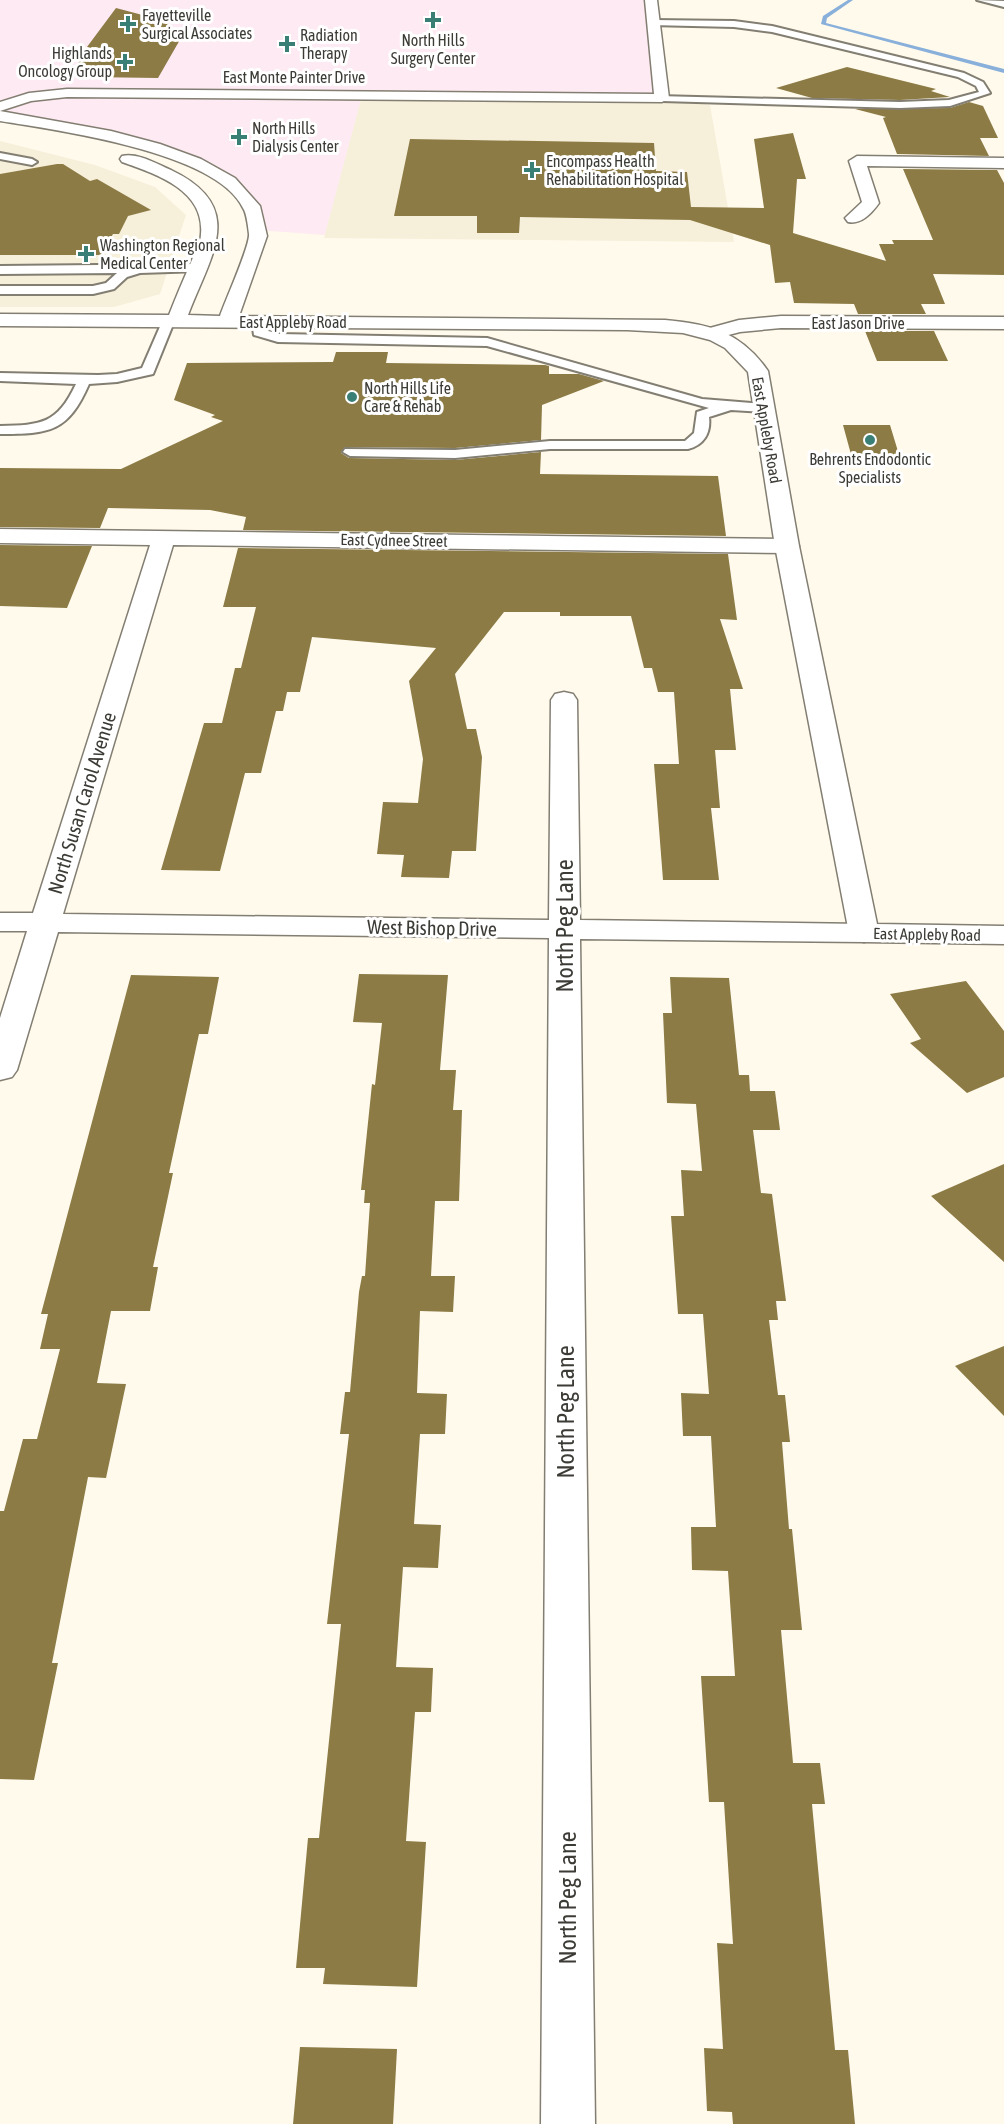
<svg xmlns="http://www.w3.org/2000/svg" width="1004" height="2124" viewBox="0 0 1004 2124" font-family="'Asap Condensed',sans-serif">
<rect width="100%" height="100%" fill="#fffaec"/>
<!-- commercial -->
<path fill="#feeaf2" d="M0,0H651L662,98L362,96L325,235L257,230L246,196L164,150L0,116Z"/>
<!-- built -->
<path fill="#f6efda" d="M362,96L662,98L710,105L734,242L324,238Z
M0,141L95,165L155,187L186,215L160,294L114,307H0Z"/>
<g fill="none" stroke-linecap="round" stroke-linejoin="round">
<!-- stream -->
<path fill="#88b0da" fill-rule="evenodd" d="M848,0H853L827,18L826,23L1004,69V73L821,24L823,16Z"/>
</g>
<!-- building -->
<path fill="#8c7b45" d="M116,8L169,22L164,31H185L158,78L89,77L82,76L84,72H72L87,51H84Z
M847,67L936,89L931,91L950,97L900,100L812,98L776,88Z
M969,102L983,106L998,138H980L989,156L897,154L883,118L886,117L855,109L950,108Z
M793,133L806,179H797L793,233L886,261L879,244H894L892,240H933L903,169L997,170L1004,183V275L933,274L945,304H921L926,314H858L854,304L794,303L790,282L775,283L770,245L690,220L520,217L519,233H477V216H394L410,139L654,143L656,171L687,172L691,207L764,208L754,139Z
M57,164H63L90,181L97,179L151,210L128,216L119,234H113L101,255H0V174Z
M865,331H934L948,361H877Z
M336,352H388L386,363L545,365L549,366V374H579L604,381L542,405L541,440L455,448L345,447L341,453L349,458L455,460L541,452L540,474L718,476L726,536L243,530L246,517L210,510L108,508L100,528L0,527V468L121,469L223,421L211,417L215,415L174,400L187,363L333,362Z
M843,425H890L900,458H852Z
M0,545L92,546L67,608L0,606Z
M238,548L728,554L737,620L720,619L743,689H730L736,750H715L720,808H711L719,880H663L654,764H679L674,692H658L652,668H644L631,616H560V612H504L455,674L467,729H476L482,757L476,851H452L449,878L401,877L404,855L377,854L383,802L418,803L423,759L409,681L436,648L312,637L300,692H287L283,711H276L261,773H245L220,871L161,870L204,723H222L235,668H241L256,607H223Z
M359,974L448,975L440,1070H456L453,1110H462L459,1201H435L431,1276H455L453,1312L420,1311L417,1393L447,1394L445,1434H420L414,1524L441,1525L438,1568L403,1567L396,1667L433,1668L431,1712H415L406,1841L426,1842L417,1987L323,1984L325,1968H296L308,1838H319L341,1624H327L349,1434H340L345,1392H350L359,1292L362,1276H365L370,1203H364L365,1190H361L372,1084L375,1085L382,1023L353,1022Z
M131,975L219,977L208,1034H199L169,1173H173L153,1267H158L150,1311H111L97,1383L126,1384L106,1478L88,1477L52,1663H58L34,1780L0,1779V1511H4L23,1439H37L60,1349H40L48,1314H41Z
M670,977L729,978L739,1075H749L750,1091H775L780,1130H753L761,1193L772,1194L786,1301H776L778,1320H769L778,1395H785L790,1442H782L789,1529H792L802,1630H781L793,1763H820L825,1804H812L835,2050H848L855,2124H733L732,2112L707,2111L704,2048L723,2049L717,1943L733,1944L724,1802H709L701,1676H735L728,1571L692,1570L691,1527H716L711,1436H683L681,1393L709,1394L703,1314H678L671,1216H684L681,1170L702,1171L696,1104L667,1103L663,1013H672Z
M966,981L1004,1031V1077L967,1093L910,1043L921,1039L890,994Z
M1004,1164V1262L931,1196Z
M1004,1346V1416L955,1366Z
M300,2047L397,2049L393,2124H293Z"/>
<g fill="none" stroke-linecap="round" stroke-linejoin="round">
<defs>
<path id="lane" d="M977,0L1004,1V7Z
M653,20L734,21L772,26L964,73L983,82L990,93L950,106L900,108L662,101L658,100V96L900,102L949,100L979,92L976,86L958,77L772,32L734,27L650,25V21Z
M0,153L32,159L37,162L32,165L0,159Z
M197,264L201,265V271L140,273L127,277L114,289L93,294H0V286H93L106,283L117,273L0,274V266Z
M168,318L174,322L153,374L117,382L89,384C68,432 50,434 0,434V426C42,425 57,424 76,384L0,381V373L98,375L117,374L142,368L162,322Z
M258,318L264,322L265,330L279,334L487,338L702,399L764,404L771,408L764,412L731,410L709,417C711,433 704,445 688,449H550L455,458L350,456L343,452L345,449L455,450L550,441H685L694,433L697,412L709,408L487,346L278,342L254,335L252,322Z"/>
<path id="street" d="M645,0H657L669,98L662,102L67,97L31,101L0,111V102L29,93L67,89L654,94Z
M857,156L1004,158V168L867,166L879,203C872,213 861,225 848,222L845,218L862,202L849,161Z
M781,316L1004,317V329L781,328L740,332L713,339L706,337L703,333L706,329L739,320Z
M0,529L787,539L795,541L799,546L795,551L787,553L173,545L63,914L549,920L551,700L555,694L564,692L573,694L577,700L580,920L864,924L875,927L879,933L875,939L864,942L580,939L595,2124H541L549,938L58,932L17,1070L12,1077L0,1080V1018L27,931H0V913H33L150,545L0,543Z"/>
<path id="secondary" d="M0,111L111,131L160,144L201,159L235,178L260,206L267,236L239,316L665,320C710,324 741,332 768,371L799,546L877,924L1004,926V944L864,942L853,939L849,933L775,546L748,372L725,348L710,340L683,333L627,330L0,326V314L169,315C176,297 184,278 192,260C195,251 201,243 201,234C205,190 156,174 122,162L120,159L122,156C137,152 157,164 171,170C249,207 210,256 188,315L220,316C225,301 250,246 249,234C248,227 247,214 243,208C217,152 57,130 0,121Z"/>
</defs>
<!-- lane casing -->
<use href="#lane" stroke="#837e72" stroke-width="4"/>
<!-- street casing -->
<use href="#street" stroke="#837e72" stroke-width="3"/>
<!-- secondary casing -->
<use href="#secondary" stroke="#837e72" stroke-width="3"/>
<!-- lane -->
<use href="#lane" fill="#fff" fill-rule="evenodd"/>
<!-- street -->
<use href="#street" fill="#fff" fill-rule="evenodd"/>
<!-- secondary -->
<use href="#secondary" fill="#fff" fill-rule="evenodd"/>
</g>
<!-- markers -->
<g fill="#3a7f75" stroke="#fff" stroke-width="2">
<path d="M430 11h6v6h6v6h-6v6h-6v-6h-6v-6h6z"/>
<path d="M125 15h6v6h6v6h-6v6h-6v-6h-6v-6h6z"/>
<path d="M284 35h6v6h6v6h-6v6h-6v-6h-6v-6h6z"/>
<path d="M122 53h6v6h6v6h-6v6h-6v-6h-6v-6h6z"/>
<path d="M236 128h6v6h6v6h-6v6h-6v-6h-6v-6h6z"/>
<path d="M529 161h6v6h6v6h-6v6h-6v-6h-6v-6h6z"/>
<path d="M83 245h6v6h6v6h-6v6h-6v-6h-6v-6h6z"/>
<circle cx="352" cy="397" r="6"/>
<circle cx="870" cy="440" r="6"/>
</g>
<g text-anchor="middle" stroke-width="6" stroke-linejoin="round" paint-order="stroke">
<!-- far-poi labels -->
<g font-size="16" fill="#3d3b36" stroke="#fff" text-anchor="start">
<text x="142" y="21">Fayetteville<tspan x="142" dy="18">Surgical Associates</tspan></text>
<text x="300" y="41">Radiation<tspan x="300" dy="18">Therapy</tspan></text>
<text x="433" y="46" text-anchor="middle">North Hills<tspan x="433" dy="18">Surgery Center</tspan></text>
<text x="112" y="59" text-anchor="end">Highlands<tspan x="112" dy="18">Oncology Group</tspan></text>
<text x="252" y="134">North Hills<tspan x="252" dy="18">Dialysis Center</tspan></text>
<text x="546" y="167">Encompass Health<tspan x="546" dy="18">Rehabilitation Hospital</tspan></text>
<text x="100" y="251">Washington Regional<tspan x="100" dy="18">Medical Center</tspan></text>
<text x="364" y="394">North Hills Life<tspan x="364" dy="18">Care &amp; Rehab</tspan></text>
<text x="870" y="465" text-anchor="middle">Behrents Endodontic<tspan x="870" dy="18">Specialists</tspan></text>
</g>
<!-- far-street labels -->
<g font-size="16" fill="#3d3b36" stroke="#fff">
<text x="294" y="83">East Monte Painter Drive</text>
<text x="293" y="328">East Appleby Road</text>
<text x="858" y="329">East Jason Drive</text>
<text transform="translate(767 430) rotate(80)" y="6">East Appleby Road</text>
<text transform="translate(394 540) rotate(1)" y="6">East Cydnee Street</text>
<text transform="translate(927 934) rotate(1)" y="6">East Appleby Road</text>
</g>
<!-- street labels -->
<g font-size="20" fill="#3d3b36" stroke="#fff">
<text transform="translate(82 803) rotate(-73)" y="7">North Susan Carol Avenue</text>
<text transform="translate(432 928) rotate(1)" y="7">West Bishop Drive</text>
</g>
<!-- near-street labels -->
<g font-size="24" fill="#3d3b36" stroke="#fff">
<text transform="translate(565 926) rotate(-90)" y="8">North Peg Lane</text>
<text transform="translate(566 1412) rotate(-90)" y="8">North Peg Lane</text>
<text transform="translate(568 1898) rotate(-90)" y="8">North Peg Lane</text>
</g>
</g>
</svg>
